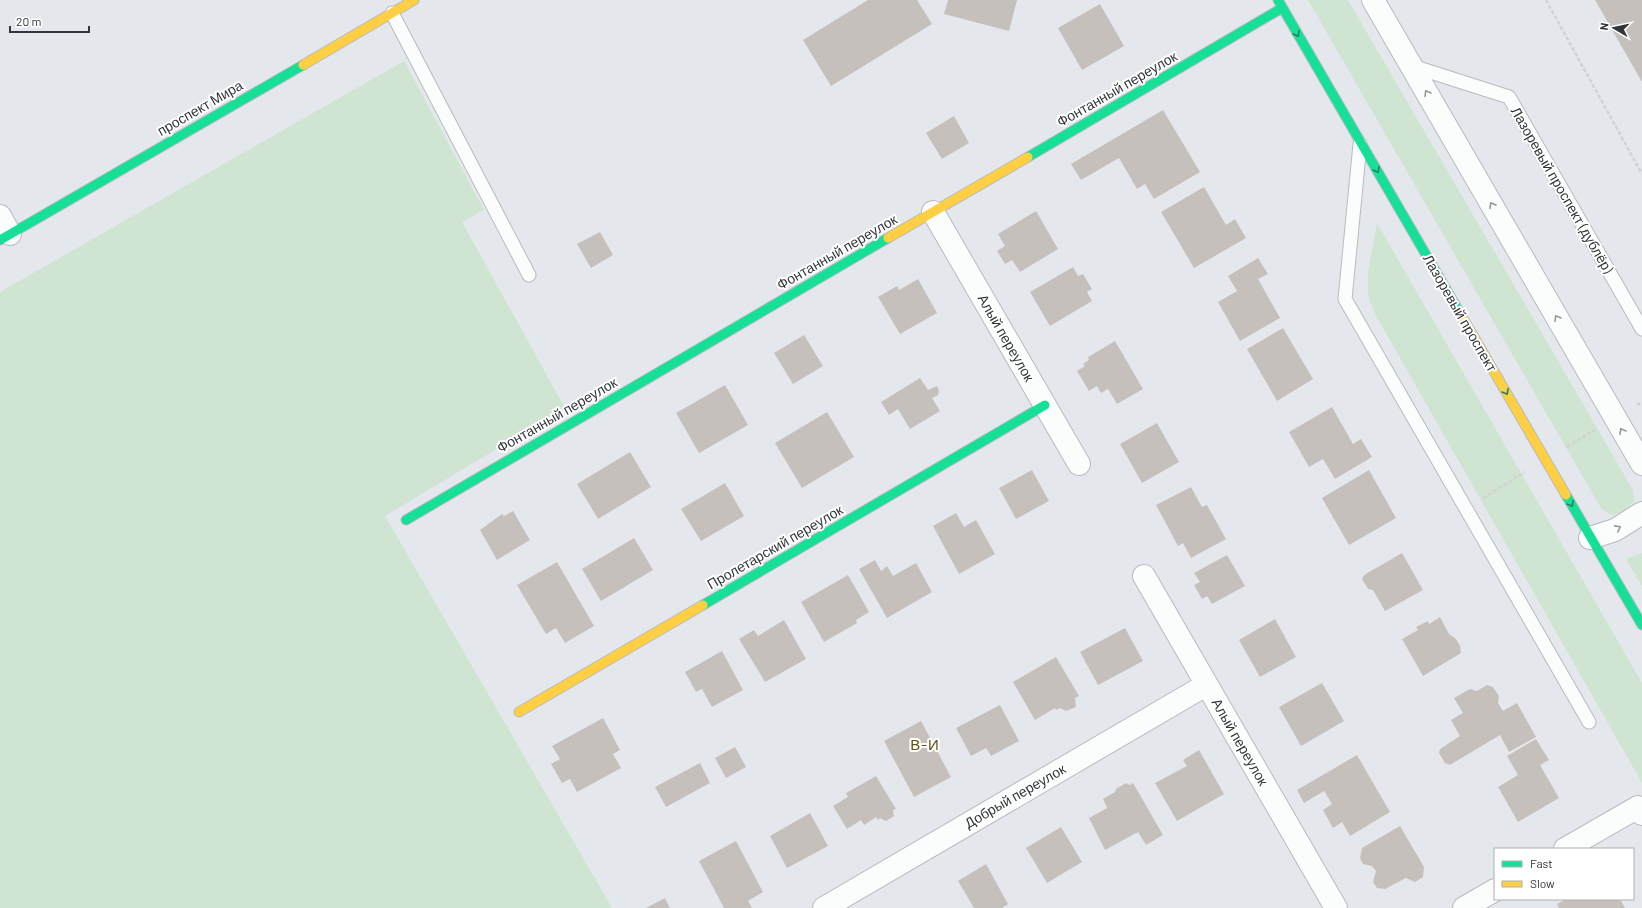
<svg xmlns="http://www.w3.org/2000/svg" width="1642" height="908" viewBox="0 0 1642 908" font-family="Barlow,sans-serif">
<rect width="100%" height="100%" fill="#e4e8ed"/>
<!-- green -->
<path fill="#cfe4d1" d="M1308,0H1348L1633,490L1634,502L1624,511L1613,515L1602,510Z
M404,61L484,210L462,222L565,408L385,516L612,908H0V292Z
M1377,223L1642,683V783L1375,314L1368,296V272Z
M1642,553V586L1626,559Z"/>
<!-- building -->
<path fill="#c6c0bd" d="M868,0H917L932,24L831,86L803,40Z
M948,0H1017L1009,31L944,14Z
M1595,0H1642V82Z
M1100,4L1124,46L1082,70L1058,28Z
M1163,110L1200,172L1154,199L1145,184L1137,189L1119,158L1081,180L1071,164Z
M954,116L969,143L942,159L926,133Z
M1204,187L1226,225L1235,219L1246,238L1194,268L1161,212Z
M1036,211L1058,249L1020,272L1012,260L1005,264L997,251L1005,246L998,234Z
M600,232L613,255L591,268L577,244Z
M1258,258L1268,274L1258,279L1280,318L1240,341L1218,302L1237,291L1228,276Z
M1073,267L1078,276L1083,274L1092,289L1087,292L1092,301L1050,326L1030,292Z
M918,279L937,313L900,334L878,297L897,286L899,290Z
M1283,328L1313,379L1277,401L1247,349Z
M804,335L823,366L793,384L774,353Z
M1115,341L1143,389L1117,404L1108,389L1101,393L1097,386L1089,391L1077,371L1085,366L1083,364L1089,360L1088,357Z
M920,378L928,390L937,386L939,391L938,395L932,398L940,411L910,429L898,409L889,415L881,402Z
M725,385L748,425L699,453L676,413Z
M1332,407L1353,444L1361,439L1372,457L1335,479L1323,459L1309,467L1289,432Z
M827,412L854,457L802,488L775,443Z
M1157,423L1179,462L1142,483L1120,444Z
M630,452L651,487L598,519L577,484Z
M1032,470L1049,501L1016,519L999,488Z
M1369,470L1396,518L1349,545L1322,498Z
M725,483L744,516L701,541L681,509Z
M1191,487L1202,507L1207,505L1226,539L1191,558L1183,543L1178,546L1156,505Z
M513,511L530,540L497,560L480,530L502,514L504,516Z
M956,513L964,527L976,520L995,554L959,574L933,526Z
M634,538L653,570L601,601L582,569Z
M1402,553L1423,590L1385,611L1373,590L1368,589L1362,579L1364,575Z
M1227,555L1245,586L1212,604L1207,596L1202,599L1194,585L1200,582L1194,573Z
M875,560L881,571L887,566L893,576L916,563L932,592L887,618L859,569Z
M557,562L594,626L565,643L556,628L546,634L517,585Z
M848,575L869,612L856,620L857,623L824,642L801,602Z
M1440,617L1449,634L1456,639L1460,646L1461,653L1423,676L1402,639L1418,630L1416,627L1428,621L1429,624Z
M1275,619L1296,657L1260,677L1239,640Z
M784,620L806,659L765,682L739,639L754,630L758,636Z
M1125,628L1143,661L1098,685L1080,652Z
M722,651L743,690L712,707L702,689L696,692L685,672Z
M1056,657L1079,696L1075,698L1076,707L1066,711L1060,708L1056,710L1055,708L1035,720L1013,682Z
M1322,683L1344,721L1301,746L1279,707Z
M1487,685L1493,687L1499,696L1498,703L1503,711L1517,703L1536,737L1509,752L1500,735L1450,765L1445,763L1439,753L1440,749L1460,736L1451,720L1463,713L1454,698L1470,689L1477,691Z
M1000,705L1019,741L991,756L986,748L971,756L956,728Z
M603,718L620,750L613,754L621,768L577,792L570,779L562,783L551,764L560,759L552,746Z
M921,721L951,777L914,797L884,741Z
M1536,739L1549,760L1540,765L1559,798L1518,822L1498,787L1518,775L1507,756Z
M735,747L746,767L726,778L715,758Z
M1199,750L1224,794L1177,821L1155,783L1187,766L1183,760Z
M1357,755L1390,812L1350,836L1342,822L1333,828L1323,810L1332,804L1324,791L1304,803L1297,790Z
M700,763L710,783L666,807L655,787Z
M876,776L896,809L893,810L894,816L886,821L880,818L878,820L876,817L864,825L861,820L847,829L833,806L848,797L846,793Z
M1126,783L1130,785L1133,783L1163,835L1146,845L1138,832L1105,850L1089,818L1107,808L1103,799L1115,792L1116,789Z
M810,813L828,846L787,868L770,836Z
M1400,826L1424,867L1423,877L1415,882L1406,878L1385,889L1377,888L1373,882L1376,871L1372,866L1363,864L1360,858L1362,848Z
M1061,827L1082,862L1047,883L1026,848Z
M736,841L763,892L748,901L752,908H724L699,861Z
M986,864L1008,904L1002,908H974L958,881Z
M665,898L670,908H646Z
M1566,899H1620L1625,908H1559L1557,904Z"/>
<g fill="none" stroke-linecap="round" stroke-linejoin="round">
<defs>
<path id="lane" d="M392,13L529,275
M1412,66L1509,97L1642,329
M1360,144L1345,299L1589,722"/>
<path id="street" d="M1373,0L1642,464
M933,212L1079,464
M0,216L10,234
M1590,538L1615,530L1642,513
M1144,576L1336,908
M1565,849L1638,807L1642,814
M824,908L1206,685
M1464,908L1495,890"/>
<path id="fast" d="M1278,0L1461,315
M1028,157L1282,8
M0,240L303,65
M1566,495L1642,625
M406,520L888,238
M703,605L1045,405"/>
<path id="slow" d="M303,65L414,0
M888,238L1028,157
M1461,315L1566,495
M519,712L703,605"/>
</defs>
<!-- lane casing -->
<use href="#lane" stroke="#b7bbbf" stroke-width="15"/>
<!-- street casing -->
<use href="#street" stroke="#b7bbbf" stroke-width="24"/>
<!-- fast casing -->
<use href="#fast" stroke="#b7bbbf" stroke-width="11"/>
<!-- slow casing -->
<use href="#slow" stroke="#b7bbbf" stroke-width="11"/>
<!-- path -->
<path stroke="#d1d2d4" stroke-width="2.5" stroke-dasharray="4 2" stroke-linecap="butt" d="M1546,0L1642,174
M1637,405L1642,402
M1567,447L1595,430
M1483,498L1525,472"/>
<!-- lane -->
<use href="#lane" stroke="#fbfcfc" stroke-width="13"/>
<!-- street -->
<use href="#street" stroke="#fbfcfc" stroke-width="22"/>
<!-- fast -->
<use href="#fast" stroke="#16e098" stroke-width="9"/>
<!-- slow -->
<use href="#slow" stroke="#ffcf43" stroke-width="9"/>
</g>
<!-- one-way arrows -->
<defs><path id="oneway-chevron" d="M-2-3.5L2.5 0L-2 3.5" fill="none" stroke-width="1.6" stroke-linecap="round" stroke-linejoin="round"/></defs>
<g stroke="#258264">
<use href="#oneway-chevron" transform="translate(1297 34) rotate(60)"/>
<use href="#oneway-chevron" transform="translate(1377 170) rotate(60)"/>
<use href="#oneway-chevron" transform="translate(1506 392) rotate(60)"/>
<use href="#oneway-chevron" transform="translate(1571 504) rotate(60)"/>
</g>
<g stroke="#96989a">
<use href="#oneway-chevron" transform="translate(1427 93) rotate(-120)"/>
<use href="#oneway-chevron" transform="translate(1492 205) rotate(-120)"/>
<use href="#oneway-chevron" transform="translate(1557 318) rotate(-120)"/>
<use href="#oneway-chevron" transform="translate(1622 431) rotate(-120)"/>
<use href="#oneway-chevron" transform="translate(1618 528) rotate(-28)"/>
</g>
<g text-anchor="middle" stroke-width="4" stroke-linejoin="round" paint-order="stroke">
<!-- street labels -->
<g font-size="14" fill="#323539" stroke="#fff">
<text transform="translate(1117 89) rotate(-30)" y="5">Фонтанный переулок</text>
<text transform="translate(200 108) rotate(-30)" y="5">проспект Мира</text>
<text transform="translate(1562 190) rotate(60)" y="5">Лазоревый проспект (дублёр)</text>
<text transform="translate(837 252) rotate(-30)" y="5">Фонтанный переулок</text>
<text transform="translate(1460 313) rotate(60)" y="5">Лазоревый проспект</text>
<text transform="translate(1006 338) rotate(60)" y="5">Алый переулок</text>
<text transform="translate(557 415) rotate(-30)" y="5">Фонтанный переулок</text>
<text transform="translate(775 547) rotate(-30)" y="5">Пролетарский переулок</text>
<text transform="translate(1240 742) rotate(60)" y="5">Алый переулок</text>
<text transform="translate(1015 796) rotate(-30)" y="5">Добрый переулок</text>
</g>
<!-- neighbourhood labels -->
<g font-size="15" letter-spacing="1" fill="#5e5113" stroke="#fff">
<text x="925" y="750">В-И</text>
</g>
</g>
<!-- legend -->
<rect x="1494" y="848" width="140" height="52" fill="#ffffff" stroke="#adaeb0"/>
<rect x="1502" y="861" width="20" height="6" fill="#16e098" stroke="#adaeb0"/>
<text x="1530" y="868" font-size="12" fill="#323539">Fast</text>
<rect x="1502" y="881" width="20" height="6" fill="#ffcf43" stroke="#adaeb0"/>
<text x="1530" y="888" font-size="12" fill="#323539">Slow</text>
<!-- north arrow -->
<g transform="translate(1614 28) rotate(279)" stroke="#ffffff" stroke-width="3" paint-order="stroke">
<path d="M0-3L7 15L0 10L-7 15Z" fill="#323539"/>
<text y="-6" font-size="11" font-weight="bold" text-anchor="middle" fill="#323539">N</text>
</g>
<!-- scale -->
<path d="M10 26v6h79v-6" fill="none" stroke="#323539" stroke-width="2"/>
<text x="16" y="26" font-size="12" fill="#323539" stroke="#ffffff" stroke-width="3" paint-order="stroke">20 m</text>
</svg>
